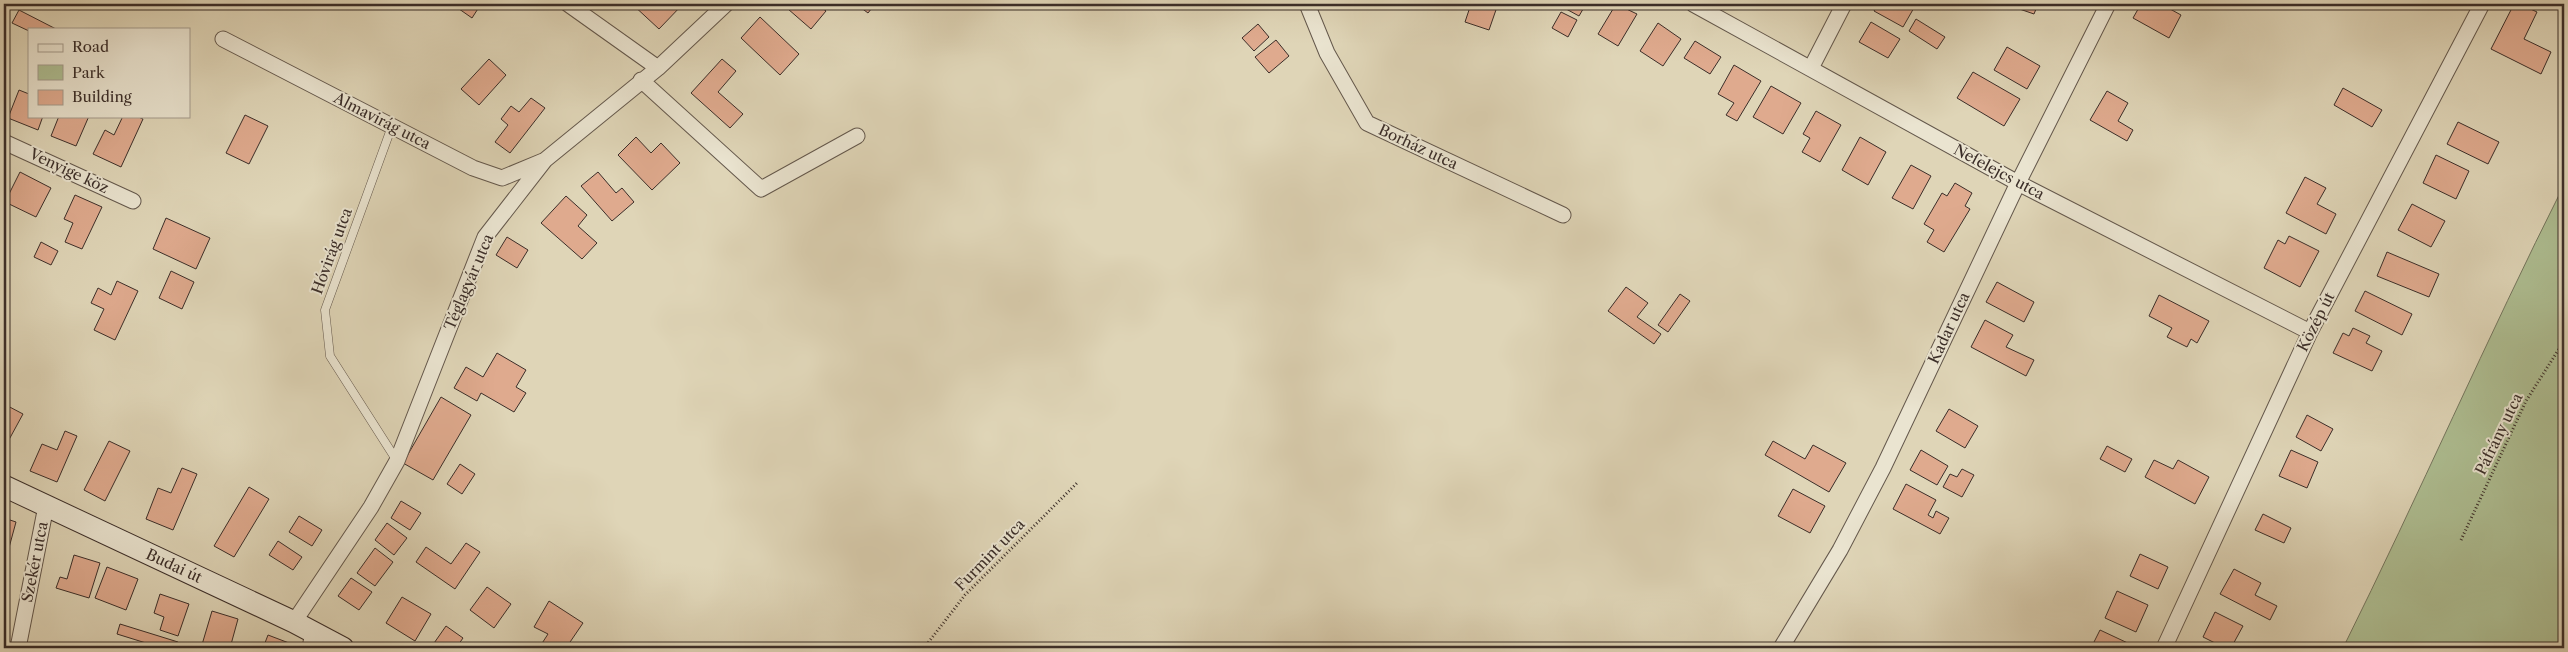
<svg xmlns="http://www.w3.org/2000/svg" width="2568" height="652" viewBox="0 0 2568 652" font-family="'Libre Caslon Text',serif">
<rect width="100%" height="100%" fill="#dfd5b7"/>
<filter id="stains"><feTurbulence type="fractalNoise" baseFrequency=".004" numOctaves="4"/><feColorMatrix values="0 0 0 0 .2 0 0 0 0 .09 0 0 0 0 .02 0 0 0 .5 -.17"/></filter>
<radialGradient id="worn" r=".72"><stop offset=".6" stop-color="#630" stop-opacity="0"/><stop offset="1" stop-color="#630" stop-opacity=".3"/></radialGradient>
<!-- green -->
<path fill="#aebe92" stroke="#74765e" d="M2564,185V648H2343C2419,495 2487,338 2564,185Z"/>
<!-- building -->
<path fill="#dfaa8e" stroke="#3b2e29" d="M452,4H481L472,18Z
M632,4H683L659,29Z
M792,4H817L826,11L811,29L788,9Z
M856,4H875L868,13Z
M1471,4H1498L1489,30L1465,22Z
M1557,4H1586L1579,16Z
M1616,4L1637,14L1618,46L1598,34Z
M1878,4H1911L1915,6L1903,27L1874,11Z
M2005,4H2038L2034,14Z
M2141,4H2161L2181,15L2169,38L2133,18Z
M2514,4H2520L2537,12L2524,39L2551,52L2541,74L2491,49Z
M19,10L56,29H29V31L12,23Z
M1561,12L1577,20L1568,37L1552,28Z
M760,17L799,54L780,75L741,38Z
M1916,19L1945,37L1937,49L1909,31Z
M1871,22L1900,39L1888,58L1859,42Z
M1658,23L1681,39L1663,66L1640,51Z
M1258,24L1269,37L1254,51L1242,38Z
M1276,40L1289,56L1269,73L1255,57Z
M1695,41L1721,57L1710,74L1684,58Z
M2007,47L2040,66L2027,89L1994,70Z
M489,59L506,75L479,105L461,89Z
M722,59L736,71L718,92L743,114L730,128L691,93Z
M1734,65L1761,81L1737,121L1726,115L1734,103L1718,94Z
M1973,72L2020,99L2004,126L1957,98Z
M1771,86L1801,103L1783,134L1753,117Z
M2343,88L2382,110L2372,127L2334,105Z
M19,90L29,94V116H43L38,130L8,118Z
M2107,91L2128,103L2118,121L2133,130L2127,141L2090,120Z
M531,98L545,108L510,153L495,142L508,125L501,119L511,106L519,112Z
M1816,111L1841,125L1820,162L1802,152L1810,138L1803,134Z
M245,115L268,126L249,164L226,153Z
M59,116H89L76,146L51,136Z
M123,116H136L143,119L121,167L93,154L105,130L114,135Z
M2458,122L2499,142L2488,164L2447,144Z
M636,137L651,153L661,143L680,163L652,190L618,155Z
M1860,137L1886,152L1868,185L1842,170Z
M2436,155L2469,171L2456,199L2423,183Z
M1911,165L1931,176L1913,209L1892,198Z
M20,172L51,188L36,217L5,202Z
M598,172L616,193L622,188L634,202L612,221L581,186Z
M2305,177L2326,188L2317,204L2336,214L2326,234L2286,213Z
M1955,183L1972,193L1965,206L1970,209L1944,252L1927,242L1934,230L1924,224L1942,193L1947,196Z
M75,195L102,207L82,249L65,242L73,223L64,219Z
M566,196L587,215L578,226L597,243L582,259L541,223Z
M2412,204L2445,221L2431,247L2398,230Z
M166,218L210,238L196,269L153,249Z
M2289,236L2319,251L2300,287L2264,268L2278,240L2285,244Z
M507,237L528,250L517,268L496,255Z
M41,242L58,251L51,265L34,257Z
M2387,252L2439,274L2429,297L2377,276Z
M171,271L194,282L182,309L159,298Z
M117,281L138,291L115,340L94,330L104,309L91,303L98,288L111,295Z
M1997,282L2034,302L2024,322L1986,302Z
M1626,287L1648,303L1637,317L1661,334L1654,344L1608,311Z
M2365,291L2412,314L2402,335L2355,311Z
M1680,294L1690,301L1668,332L1658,325Z
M2159,295L2209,321L2197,343L2191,339L2187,347L2167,337L2172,328L2149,316Z
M1985,320L2013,335L2006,347L2034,360L2026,376L1971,347Z
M2353,328L2370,336L2366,343L2382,351L2372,371L2333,353L2343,333L2349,336Z
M497,353L526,370L516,387L526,393L514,412L481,393L477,401L454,388L466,367L483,377Z
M441,397L471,415L433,480L403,463Z
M4,404L23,414L5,447H4Z
M1949,409L1978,426L1965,448L1936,431Z
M2307,415L2333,429L2321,451L2296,437Z
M65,431L77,436L57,482L30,471L42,444L57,450Z
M109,441L130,451L105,501L84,490Z
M1773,441L1805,459L1813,445L1846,463L1829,492L1765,455Z
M2107,446L2132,459L2125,472L2100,459Z
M1921,450L1948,466L1937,485L1910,470Z
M2291,450L2318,462L2307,488L2279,476Z
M2154,460L2173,469L2178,460L2209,477L2195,504L2145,477Z
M460,464L475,474L462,494L447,484Z
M182,468L197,474L173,530L146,519L158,488L171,493Z
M1962,469L1974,475L1962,497L1943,487L1950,474L1957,477Z
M1906,484L1936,500L1928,515L1933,518L1936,511L1949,518L1940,534L1893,509Z
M249,487L269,499L234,557L214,546Z
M1793,489L1825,506L1810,533L1778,516Z
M401,501L421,513L410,530L391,518Z
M2263,514L2291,528L2284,543L2255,530Z
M299,516L322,530L312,546L289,532Z
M4,518L16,522L4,566Z
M387,523L407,538L394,555L375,540Z
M278,541L302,557L293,570L269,555Z
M466,543L480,552L455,589L416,562L426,547L451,564Z
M375,548L393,562L375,586L357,573Z
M2140,554L2168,567L2158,589L2130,576Z
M74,555L100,563L89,598L56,588L60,577L67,579Z
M107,567L138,579L126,610L95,598Z
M2234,569L2261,583L2255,595L2277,606L2270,620L2220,594Z
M351,578L372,592L359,610L338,596Z
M487,587L511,604L494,628L470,610Z
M2117,591L2148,605L2136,632L2105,618Z
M160,594L189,604L178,636L160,630L164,617L154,613Z
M402,597L431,614L415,641L386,623Z
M549,601L583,623L566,648H539L548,634L534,627Z
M212,611L238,619L230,648H201Z
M2215,612L2243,626L2231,648H2225L2203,637Z
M120,624L178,642L176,648H162L117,634Z
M446,626L463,638L456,648H436L432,646Z
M2100,630L2132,645L2131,648H2091Z
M268,635L289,643L287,648H263Z"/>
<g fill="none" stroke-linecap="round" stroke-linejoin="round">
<defs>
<path id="lane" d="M392,126L325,310L330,356L397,461"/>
<path id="street" d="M568,4L658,68
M1307,4L1327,53L1367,123L1563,215
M1693,4L2018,183L2310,332
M223,39L473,168L502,178L543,161
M1811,68L1844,4
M641,80L761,189L857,136
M4,142L133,201
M294,622L371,507L397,461L485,237L545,160L658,68L726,4
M18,648L46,506
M310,648L313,632
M1781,648L1840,550L1883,468L2018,183L2108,4
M2164,648L2310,332L2482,4"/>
<path id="secondary" d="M4,486L294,622L343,648"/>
</defs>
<!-- lane casing -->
<use href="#lane" stroke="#64584c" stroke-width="9"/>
<!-- street casing -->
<use href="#street" stroke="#64584c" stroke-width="17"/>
<!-- secondary casing -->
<use href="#secondary" stroke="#3b2e29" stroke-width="23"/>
<!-- path -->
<path stroke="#3b2e29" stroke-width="3" stroke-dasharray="1 2.5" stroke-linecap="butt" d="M2461,540L2526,401L2564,341
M924,648L965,595L1078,482"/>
<!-- lane -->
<use href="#lane" stroke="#eae4d0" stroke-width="8"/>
<!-- street -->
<use href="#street" stroke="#eae4d0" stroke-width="15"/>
<!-- secondary -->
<use href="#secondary" stroke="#eae4d0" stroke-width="21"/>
</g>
<g text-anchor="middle" stroke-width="4" stroke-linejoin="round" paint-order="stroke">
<!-- street labels -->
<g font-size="15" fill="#3b2e29" stroke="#eae4d0">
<text transform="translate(382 121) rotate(27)" y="5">Almavirág utca</text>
<text transform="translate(1418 147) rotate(25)" y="5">Borház utca</text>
<text transform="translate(69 171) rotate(25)" y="5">Venyige köz</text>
<text transform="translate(1999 172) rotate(28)" y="5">Nefelejcs utca</text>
<text transform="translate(332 251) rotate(-70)" y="5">Hóvirág utca</text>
<text transform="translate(469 282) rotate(-67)" y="5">Téglagyár utca</text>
<text transform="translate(2316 322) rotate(-63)" y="5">Közép út</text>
<text transform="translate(1949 328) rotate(-65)" y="5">Kadar utca</text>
<text transform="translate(2499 434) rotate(-64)" y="5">Páfrány utca</text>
<text transform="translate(990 555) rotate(-46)" y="5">Furmint utca</text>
<text transform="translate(35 562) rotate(-79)" y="5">Szekér utca</text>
<text transform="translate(174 566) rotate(25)" y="5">Budai út</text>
</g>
</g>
<!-- margin -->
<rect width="2568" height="652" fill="none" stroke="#dfd5b7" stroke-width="20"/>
<rect x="5" y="5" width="2558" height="642" fill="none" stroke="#3b2e29" stroke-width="2.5"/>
<rect x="10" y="10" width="2548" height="632" fill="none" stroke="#3b2e29"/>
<!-- legend -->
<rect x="28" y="28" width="162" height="90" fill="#eae4d0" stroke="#a49b8d"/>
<rect x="38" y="44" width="25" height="8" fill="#eae4d0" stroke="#a49b8d"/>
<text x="72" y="52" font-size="15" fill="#3b2e29">Road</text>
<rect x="38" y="65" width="25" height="15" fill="#aebe92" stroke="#a49b8d"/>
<text x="72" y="78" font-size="15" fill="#3b2e29">Park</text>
<rect x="38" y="90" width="25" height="15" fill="#dfaa8e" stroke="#a49b8d"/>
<text x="72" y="102" font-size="15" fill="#3b2e29">Building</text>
<rect width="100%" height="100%" filter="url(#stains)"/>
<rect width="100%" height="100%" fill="url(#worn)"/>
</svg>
